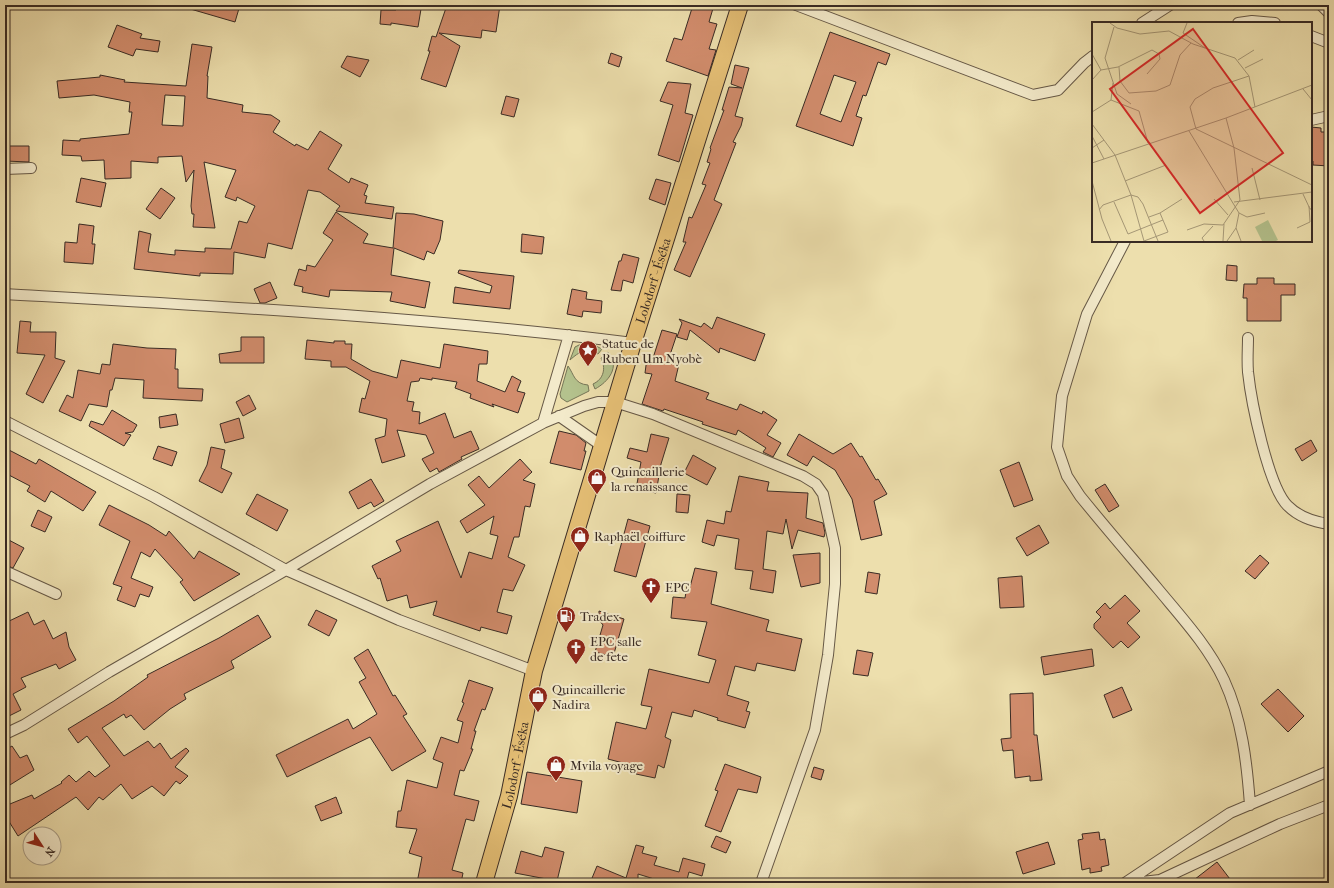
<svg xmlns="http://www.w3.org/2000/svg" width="1334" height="888" viewBox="0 0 1334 888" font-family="'IM FELL French Canon',serif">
<rect width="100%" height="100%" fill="#eddfad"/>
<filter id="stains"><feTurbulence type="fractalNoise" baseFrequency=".005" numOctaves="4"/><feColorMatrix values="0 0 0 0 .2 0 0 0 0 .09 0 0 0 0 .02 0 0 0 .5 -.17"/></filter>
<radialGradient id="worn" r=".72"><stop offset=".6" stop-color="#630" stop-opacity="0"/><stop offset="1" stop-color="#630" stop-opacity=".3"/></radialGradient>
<!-- green -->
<path fill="#b4c28d" stroke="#767658" d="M579,345L596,346L602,349L598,354C586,347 579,352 570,360L575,347Z
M608,352C621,367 608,382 595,389L593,384C604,379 606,368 601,358Z
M568,366C574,374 574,384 588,385L589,391L567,402L561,398L560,394Z"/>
<!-- building -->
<path fill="#d18c6c" stroke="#392b24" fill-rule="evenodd" d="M188,5H240L235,22L187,8Z
M447,5H500L496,32L482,30L481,38L439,33L460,46L446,87L421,79L430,51H428L432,36L436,37Z
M693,5H714L709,22L717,24L709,49L716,50L708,76L666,61L674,38L682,40Z
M396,6L421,9L418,27L391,23V25L380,24L381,10H396Z
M117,25L142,34L140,38L160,41L158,52L136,49L133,56L108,47Z
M830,32L890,54L886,65L878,62L866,96L863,95L856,116L862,118L853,146L796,126ZM834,75L856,82L841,122L820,114Z
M192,44L212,47L207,76H208L207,98L243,105L242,112L271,115L280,121L273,132L295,146L296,144L308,150L320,131L342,145L328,169L349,183L351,178L368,185L364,195L367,196L365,203L394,207L392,219L336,211L340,206L320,192L308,190L292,249L268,243L265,258L234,252L233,274L200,273V276L134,269L139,231L151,234L148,252L175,255V250L205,252V248L231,249L239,221L247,223L255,206L237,197L236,201L225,197L236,170L204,162L215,228L193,227L194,214H192L191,206L194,170L186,182L182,156L158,157V163L131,161V178L105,179L104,160L82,161L81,156L62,155L63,140L80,141V139L129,134L132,112H129L130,102L94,95L59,98L57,81L100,77V75L125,80L124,82L186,86ZM165,95L185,96L183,126L162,125Z
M611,53L622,57L619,67L608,63Z
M347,56L369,60L360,77L341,67Z
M735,65L749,68L735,116L743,118L741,126L733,142L736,143L714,200L722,204L690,277L674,270L686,242H683L689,217L692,218L706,185L702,184L710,163L707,162L711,149L710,148L724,110H722L729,87L742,88L731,84Z
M668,82L691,84L685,113L693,115L679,162L658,155L673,105L660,101Z
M506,96L519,99L514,117L501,114Z
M1311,127L1321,128V132H1329V166L1313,165V161H1311Z
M5,146H29V162L5,161Z
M81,178L106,183L101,207L76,202Z
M656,179L671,183L665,205L649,199Z
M161,188L175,198L160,219L146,209Z
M336,212L368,234L363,243L393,248L396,213L414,214L443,221L440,240L434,254L427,251L424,260L394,248L391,275L430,282L425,308L390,301L392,292L330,290L329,297L302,292L303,287L294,285L299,269L306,271L307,265L315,267L333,240L323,233Z
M79,224L94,226L92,244H95L93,264L64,262L65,242L77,243Z
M522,234L544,237L542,254L521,252Z
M623,254L639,258L633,283L623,280L621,291L611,290L619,261H621Z
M1227,265L1237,266V281L1226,280Z
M459,270L514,276L510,309L453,303L455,287L490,293L492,286L458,273Z
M1257,278H1274V284H1295V295H1281V321H1247V298H1243L1244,284H1257Z
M270,282L277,298L265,303H260L254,289Z
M572,289L587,292L586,299L602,301L601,313L583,311L582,317L567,314Z
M717,317L765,334L755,361L720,348L719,353L690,330L687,340L677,337L682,323L679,319L701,327L704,323L712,329Z
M20,321L31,322L30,332H56L55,358L65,361L43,403L26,394L45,355L17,353Z
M662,330L677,334L668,361L679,364L675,381L709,393L706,399L737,410L740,404L762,414L763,411L777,420L767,435L781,443L773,457L763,452L766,448L738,430L736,435L702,424L703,422L664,409L663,411L642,404L652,374L645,373L647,358H653Z
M241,337H264V363H220L219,354L241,351Z
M307,340L334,343V341H345V344H352L351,359L372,371L397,378L401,360L440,368L444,344L488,351L487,364H479L477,381L505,392L512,376L521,381L517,391L525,393L518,413L492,404L494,407L470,398L471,394L455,388L457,382L432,378V380L420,378L419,381L411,382L407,401L414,402L412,411L420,412L419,424L445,413L454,438L471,431L479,449L461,457L462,459L439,472L437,468L430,472L422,459L434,453L426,435L397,430L405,456L382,463L375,439L385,436L387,419L359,412L362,398L365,399L370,381L346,367H331V361L305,359Z
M113,344L147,348L176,349L175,369H178V388L203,389L202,401L143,398L144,380L115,378L112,390H110L107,407L89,404L81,421L59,411L67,395L73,398L78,370L100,374L102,364L110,365Z
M249,395L256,409L243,416L236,402Z
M112,410L137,425L133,432L125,433L131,435L124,446L89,426L91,421L103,425Z
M176,414L178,425L160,428L159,417Z
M239,418L244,438L225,443L220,424Z
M559,431L576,435L586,443L584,451H586L581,470L550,463Z
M651,434L669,438L661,464L656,493L636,489L641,462L627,458L630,448L647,452Z
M799,434L833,454L851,443L860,457L862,456L876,480L878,479L887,494L874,501L882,535L861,540L852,499L835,470L813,456L807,466L787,455Z
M1311,440L1317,451L1302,461L1295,449Z
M158,446L177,452L172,466L153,459Z
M211,447L225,450L221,468L232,473L222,493L199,481L207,465Z
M9,450L36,464L39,459L96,492L83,511L51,491L45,502L27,491L30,486L5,473V458Z
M693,455L716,468L707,485L684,473Z
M520,459L532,472L523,480L535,484L530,507L525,506L519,537H514L508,557L525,565L513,591L503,589L497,612L512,616L507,634L481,627L480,631L433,615L437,601L410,608L407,595L387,601L380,578L378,579L372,566L401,551L396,541L438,521L461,578L469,552L492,559L498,536L490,534L494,516L467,533L460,521L485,505L468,485L479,476L489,488Z
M1019,462L1033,500L1014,507L1000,470Z
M739,476L769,482L767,491L808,493L806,518L823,523L825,533L824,537L798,530L792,549L786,519L783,534L767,531L763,569L776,571L773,593L750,589L753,571L735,569L739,539L717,535L714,546L702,542L707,520L724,524L726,511L731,512Z
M371,479L384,501L374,507L371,502L358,509L349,492Z
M1105,484L1119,506L1109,512L1095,490Z
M257,494L288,510L277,531L246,514Z
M677,494L690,495L688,513L676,512Z
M109,505L149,525L166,536L169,531L194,559L199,551L240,574L194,601L180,582L183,580L155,549L150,557L141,552L131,578L153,587L149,597L140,594L135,607L117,600L122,587L113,584L130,541L99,525Z
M38,510L52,517L45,532L31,526Z
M628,519L650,526L636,577L614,571Z
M1039,525L1049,543L1027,556L1016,538Z
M5,538L24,548L13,568L5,565Z
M820,553V583L801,587L793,555Z
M1260,555L1269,563L1255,579L1245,571Z
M695,568L717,572L711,604L769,620L766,631L802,639L795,671L757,663L755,671L735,666L727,695L749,702L746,711L750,712L745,728L717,720L718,718L694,710L692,717L672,712L665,737L671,740L664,768L658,765L655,778L636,774L638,767L608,759L616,722L646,729L652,707L641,705L649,669L709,683L716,660L698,655L707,622L671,618L673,597L685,598L687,586L690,587Z
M868,572L880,574L877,594L865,592Z
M1022,576L1024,607L1000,608L998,578Z
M1125,595L1140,611L1127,623L1140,637L1128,648L1121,641L1113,648L1094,628V624L1101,617L1096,612L1105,603L1110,609Z
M316,610L337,620L329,636L308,625Z
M599,611L624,619L613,657L595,652L603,625L599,620Z
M28,612L34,625L44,620L53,639L66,632L69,647L76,660L59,669L56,664L21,678L26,687L13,694L21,710L5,718V623Z
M258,615L271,637L231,661L234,668L184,694L186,699L170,709L144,730L131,715L126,718L124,714L102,728L124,756L148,741L154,748L160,743L171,759L186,748L189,751L175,767L188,776L180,784L176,781L164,796L152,786L132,799L121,784L103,800L99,797L88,810L76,797L18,836L5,815V806L32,795L34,799L62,783L61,782L69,775L76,782L89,771L95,777L110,766L87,736L78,743L68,729L114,701L148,677L147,675L219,638Z
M368,649L393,696L395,695L407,714L403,716L426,751L392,771L370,737L287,777L276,755L348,719L353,729L377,714L359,682L366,678L354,658Z
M1092,649L1094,666L1044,675L1041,657Z
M857,650L873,653L868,676L853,674Z
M469,680L493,688L485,710L482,709L474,731H476L471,749H473L464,771L460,770L454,795L479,801L474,821L466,819L452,870L463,873L461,883H417L422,857L409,853L417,829L396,827L398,811H401L407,780L437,788L443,763L433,759L441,737L458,743L463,722L457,720L464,703L462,702Z
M1122,687L1132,710L1113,718L1104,695Z
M1278,689L1304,716L1288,732L1261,704Z
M1033,693L1034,735H1037L1042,780L1030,781V776L1015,778L1013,750L1003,751L1001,739L1011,738L1010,694Z
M12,746L20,758L27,755L34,770L5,788V750Z
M725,764L761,777L757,793L738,789L721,832L705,826L718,791L715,790Z
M814,767L824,770L821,780L811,777Z
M527,772L582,781L577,813L521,804Z
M336,797L342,813L321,821L315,806Z
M1099,832L1100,840L1105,839L1109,865L1101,867L1102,871L1090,873V868L1082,870L1078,840L1083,839L1082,834Z
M716,836L731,842L726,853L711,847Z
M1048,842L1055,864L1023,874L1016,852Z
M636,845L644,847L642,853L657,857L654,865L679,872L683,858L705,864L702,876L689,872L686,883H667L638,874V883H590L597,866L626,878Z
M545,847L564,852L557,881L515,873L521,851L542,857Z
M1217,862L1233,883H1190Z"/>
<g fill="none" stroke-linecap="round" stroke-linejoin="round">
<defs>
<path id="street" d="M796,5L1033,95L1058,90L1084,63L1093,56
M1321,5L1329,13
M1142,23L1170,5
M1238,23L1252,21L1275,23
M1311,36L1329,43
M1311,120L1329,116
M5,169L31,168
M1125,241L1087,314L1062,396L1057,447L1067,476L1080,496C1105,527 1132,558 1158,589C1182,618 1208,646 1224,680C1242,719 1247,763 1250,805
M5,294C215,306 424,317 633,343
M1248,338C1248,349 1247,360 1248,372C1251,400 1268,487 1288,506C1299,517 1314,522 1329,524
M559,416L602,446
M5,421L154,497L286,570L399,620L534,671
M543,423L569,335
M5,571L56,594
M5,734L24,725L109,672L286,570L430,484L543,423L584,406L598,402H615L653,414L803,476L816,484L823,494L835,548V584L828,655L815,730L761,883
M1128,881L1142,882L1160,880L1280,824L1329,805
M1125,883L1230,813L1329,771"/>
<g id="primary">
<path id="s1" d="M484,883L509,796L534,671L633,343L740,5"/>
</g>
</defs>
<!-- street casing -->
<use href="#street" stroke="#665846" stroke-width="12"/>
<!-- primary casing -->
<use href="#primary" stroke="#392b24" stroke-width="18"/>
<!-- street -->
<use href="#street" stroke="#f3eaca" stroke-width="10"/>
<!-- primary -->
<use href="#primary" stroke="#e6c076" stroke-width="16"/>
</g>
<!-- icons -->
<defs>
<symbol id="sight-pin" viewBox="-11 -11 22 30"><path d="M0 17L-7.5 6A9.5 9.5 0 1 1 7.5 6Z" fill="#8f2418" stroke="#f3eaca"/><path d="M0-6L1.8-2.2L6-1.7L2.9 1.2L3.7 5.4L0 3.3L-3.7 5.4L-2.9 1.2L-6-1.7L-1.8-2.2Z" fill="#fff"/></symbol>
<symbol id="shop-pin" viewBox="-11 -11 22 30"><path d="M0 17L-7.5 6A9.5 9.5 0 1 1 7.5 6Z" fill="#8f2418" stroke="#f3eaca"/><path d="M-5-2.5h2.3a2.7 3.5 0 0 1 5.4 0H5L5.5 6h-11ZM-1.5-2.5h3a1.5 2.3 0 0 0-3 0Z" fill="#fff"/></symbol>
<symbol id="church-pin" viewBox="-11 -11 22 30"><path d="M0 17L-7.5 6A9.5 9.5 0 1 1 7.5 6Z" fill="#8f2418" stroke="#f3eaca"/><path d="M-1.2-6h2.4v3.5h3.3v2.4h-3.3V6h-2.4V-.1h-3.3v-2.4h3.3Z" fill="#fff"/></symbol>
<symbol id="fuel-pin" viewBox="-11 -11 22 30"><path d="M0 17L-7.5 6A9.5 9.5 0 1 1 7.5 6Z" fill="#8f2418" stroke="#f3eaca"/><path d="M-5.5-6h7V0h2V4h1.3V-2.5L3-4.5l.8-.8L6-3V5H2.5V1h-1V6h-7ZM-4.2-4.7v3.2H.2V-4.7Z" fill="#fff"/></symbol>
</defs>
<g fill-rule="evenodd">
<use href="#sight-pin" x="577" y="339" width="22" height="30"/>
<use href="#shop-pin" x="586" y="467" width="22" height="30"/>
<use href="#shop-pin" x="569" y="525" width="22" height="30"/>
<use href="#church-pin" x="640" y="576" width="22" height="30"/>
<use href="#fuel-pin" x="555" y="605" width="22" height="30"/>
<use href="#church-pin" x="565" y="637" width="22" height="30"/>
<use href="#shop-pin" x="527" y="685" width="22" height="30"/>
<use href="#shop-pin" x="545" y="754" width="22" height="30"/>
</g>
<g text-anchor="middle" stroke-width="4" stroke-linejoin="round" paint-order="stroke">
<!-- street labels -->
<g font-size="13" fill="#392b24" stroke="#f3eaca">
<text dy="5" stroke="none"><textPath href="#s1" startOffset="626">Lolodorf - Éséka</textPath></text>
<text dy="5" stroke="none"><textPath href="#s1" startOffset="122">Lolodorf - Éséka</textPath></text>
</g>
<!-- poi labels -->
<g font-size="13" fill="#392b24" stroke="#f3eaca" text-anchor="start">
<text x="602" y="348">Statue de<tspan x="602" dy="15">Ruben Um Nyobè</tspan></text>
<text x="611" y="476">Quincaillerie<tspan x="611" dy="15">la renaissance</tspan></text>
<text x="594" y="541">Raphaël coiffure</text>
<text x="665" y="592">EPC</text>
<text x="580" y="621">Tradex</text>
<text x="590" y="646">EPC salle<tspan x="590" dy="15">de fete</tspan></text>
<text x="552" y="694">Quincaillerie<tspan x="552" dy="15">Nadira</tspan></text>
<text x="570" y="770">Mvila voyage</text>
</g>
</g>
<!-- overview -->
<g transform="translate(1092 22)">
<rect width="220" height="220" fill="#eddfad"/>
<path d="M176,198L186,218L184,219H170L163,205Z" fill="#b4c28d"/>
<path fill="none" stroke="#a59776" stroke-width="1" d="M18,1L25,6L48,12L77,9L101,22L143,36L157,54L163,85M95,1L91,11L113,26M22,5L13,36L25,72L39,82M0,32L9,48M146,38L162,28M27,45L28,59L37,71L64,69L78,63L88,33L99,21M153,46L171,37M157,54L121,66L103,77L98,85L104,107L220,163M0,58L9,48L26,45L60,28L67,32L68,37L55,52M211,67L220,78M19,78L47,89L56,121M19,78L21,61M0,90L19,78M0,102L23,133L39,173L46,175L51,182L66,219M97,109L147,191L155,195L173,191M0,114L12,137M0,126L12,118M0,141L134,96L220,63M160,146L168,178M0,159L10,197L19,219M33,159L74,143M211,172L218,187H220M122,177L136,193M22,180L36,212L71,198M142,180L220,170M7,188L11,183L39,173L52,219M68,191L90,177M144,206L149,219M205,206L218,200L217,184M95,208L112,202L131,203L148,178L142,126L134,96M52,219L76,210L68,191L57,195M112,219L110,216L121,204M131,219L132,202M135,219L144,206L147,191"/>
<path fill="#d62828" fill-opacity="0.15" stroke="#d62828" stroke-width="2" d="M101,7L191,131L108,191L18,67Z"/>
<rect width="220" height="220" fill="none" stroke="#392b24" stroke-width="2"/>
</g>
<!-- margin -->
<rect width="1334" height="888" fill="none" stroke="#eddfad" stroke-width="20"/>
<rect x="6" y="6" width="1322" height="876" fill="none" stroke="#392b24" stroke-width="2"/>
<rect x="10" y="10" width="1314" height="868" fill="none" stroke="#392b24"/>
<!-- north arrow -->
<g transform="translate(42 846) rotate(126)"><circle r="19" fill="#f3eaca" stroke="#a99e88"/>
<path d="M0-3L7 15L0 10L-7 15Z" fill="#8f2418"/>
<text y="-6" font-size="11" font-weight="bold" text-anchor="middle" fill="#392b24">N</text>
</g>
<rect width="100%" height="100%" filter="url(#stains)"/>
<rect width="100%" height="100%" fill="url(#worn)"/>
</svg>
